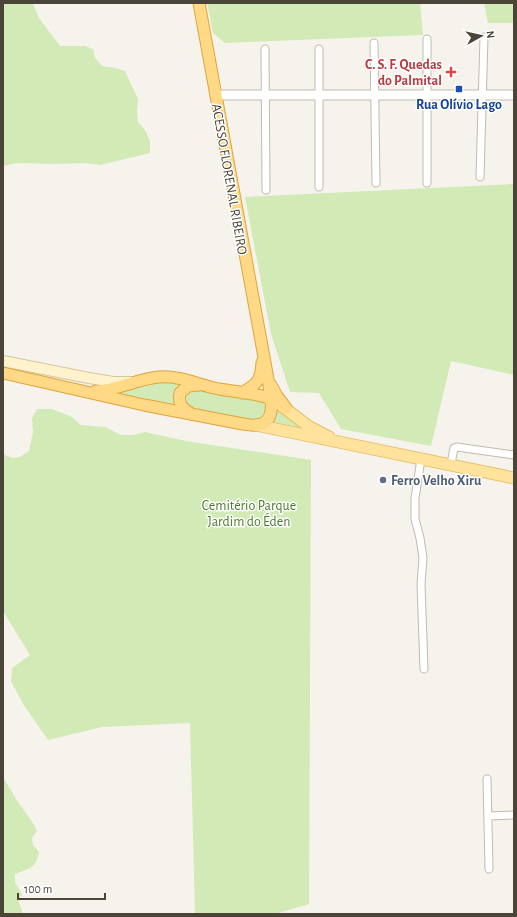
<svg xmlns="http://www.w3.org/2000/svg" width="517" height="917" viewBox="0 0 517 917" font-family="'Alegreya Sans',sans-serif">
<rect width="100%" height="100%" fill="#f6f3ec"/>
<!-- green -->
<path fill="#d2eab5" d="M3,3H32L34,6L39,18L60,46H85L93,49L95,58L102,66L115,68L125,71L138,99L137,112L138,122L145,130L150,141V153L100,165L86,163L54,164L17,163L3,166Z
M207,3H420L423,35L225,43L213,33Z
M484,3H514V23H488Z
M514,184V375L451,361L431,446L341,429L319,393L290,392L271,334L245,197Z
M184,381L177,390L175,405L113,393L147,382Z
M191,387L261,400C267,406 267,410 264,417L254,421L189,408L186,405L184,394Z
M273,405L308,430L274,425Z
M37,409H52L72,417L81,425L105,427L121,435H133L145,432L186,441L311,460L309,904L275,914H195L190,723L102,727L48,740L23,704L11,681L12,668L30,655L3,611V453C14,461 19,458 29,451L33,432L32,418Z
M3,777L18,802L33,823L37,831L32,838L33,845L39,852C37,868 28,869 15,874V882L22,895L18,899L23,914H3Z"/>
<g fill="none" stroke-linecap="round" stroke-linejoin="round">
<defs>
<path id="minor" d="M427,39V183
M374,43L376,183
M265,49L266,190
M319,49V187
M480,177L484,37
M421,459L415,498V519L420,538L423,558L421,584L424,669
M451,464L454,448L457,447L514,455
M487,779L489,869
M488,816L514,815"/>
<path id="tertiary" d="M215,95H514"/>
<path id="secondary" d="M3,361L89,378L113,382H130"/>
<path id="primary" d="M278,403L308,426L329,437
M256,425L514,478"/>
<path id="trunk" d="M3,373L144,405L243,424C247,424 252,426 256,425C279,424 270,394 268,379L199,3
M271,385L277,396L286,408
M96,391C118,390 137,379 159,377C179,375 199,385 219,389C236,392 254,393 270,398
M242,393C257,384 261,381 262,362
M190,413C181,407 178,403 180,393L188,386L199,385"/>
</defs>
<!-- minor casing -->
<use href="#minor" stroke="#c2bbae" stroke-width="9"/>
<!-- tertiary casing -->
<use href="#tertiary" stroke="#c2bbae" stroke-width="11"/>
<!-- secondary casing -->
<use href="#secondary" stroke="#d6c79b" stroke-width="12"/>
<!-- primary casing -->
<use href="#primary" stroke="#e6c16a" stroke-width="13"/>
<!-- trunk casing -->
<use href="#trunk" stroke="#e0a43c" stroke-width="13"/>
<!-- minor -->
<use href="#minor" stroke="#fff" stroke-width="7"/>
<!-- tertiary -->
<use href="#tertiary" stroke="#fff" stroke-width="9"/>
<!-- secondary -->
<use href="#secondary" stroke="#fff3cd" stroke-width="10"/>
<!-- primary -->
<use href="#primary" stroke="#ffe39c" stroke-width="11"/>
<!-- trunk -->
<use href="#trunk" stroke="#ffd985" stroke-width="11"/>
</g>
<!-- markers -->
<path fill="#e0444e" stroke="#fff" stroke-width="1.5" d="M449 66h4v4h4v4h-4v4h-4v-4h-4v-4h4z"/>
<rect fill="#1a4fb4" stroke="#fff" stroke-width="1.5" x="455" y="85" width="8" height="8" rx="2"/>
<circle fill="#5c6f8a" stroke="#fff" stroke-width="1.5" cx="383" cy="480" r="4"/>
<g text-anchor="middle" stroke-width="3" stroke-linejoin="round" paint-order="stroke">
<!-- health labels -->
<g font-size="14" font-weight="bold" fill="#be3a42" stroke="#fff" text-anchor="end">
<text x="442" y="69">C. S. F. Quedas<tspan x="442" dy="16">do Palmital</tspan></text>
</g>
<!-- transit labels -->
<g font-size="14" font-weight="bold" fill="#164399" stroke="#fff">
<text x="459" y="109">Rua Olívio Lago</text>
</g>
<!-- street labels -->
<g font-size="14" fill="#4b4439" stroke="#fff">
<text transform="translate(230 179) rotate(80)" y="5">ACESSO FLORENAL RIBEIRO</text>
</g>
<!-- service labels -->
<g font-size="14" font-weight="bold" fill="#4e5e75" stroke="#fff" text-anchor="start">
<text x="391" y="485">Ferro Velho Xiru</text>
</g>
<!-- park labels -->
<g font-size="14" fill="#4a7f2a" stroke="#fff">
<text x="249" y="510">Cemitério Parque<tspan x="249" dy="16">Jardim do Éden</tspan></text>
</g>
</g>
<!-- border -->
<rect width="517" height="917" fill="none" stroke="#4b4439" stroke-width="8"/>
<!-- north arrow -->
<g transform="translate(481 36) rotate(82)" stroke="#ffffff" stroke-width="3" paint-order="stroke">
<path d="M0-3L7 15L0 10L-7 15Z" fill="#4b4439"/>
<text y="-6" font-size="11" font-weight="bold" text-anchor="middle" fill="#4b4439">N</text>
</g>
<!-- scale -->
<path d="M18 893v6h87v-6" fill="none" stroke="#4b4439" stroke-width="2"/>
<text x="24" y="893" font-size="12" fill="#4b4439" stroke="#ffffff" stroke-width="3" paint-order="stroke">100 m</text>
</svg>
